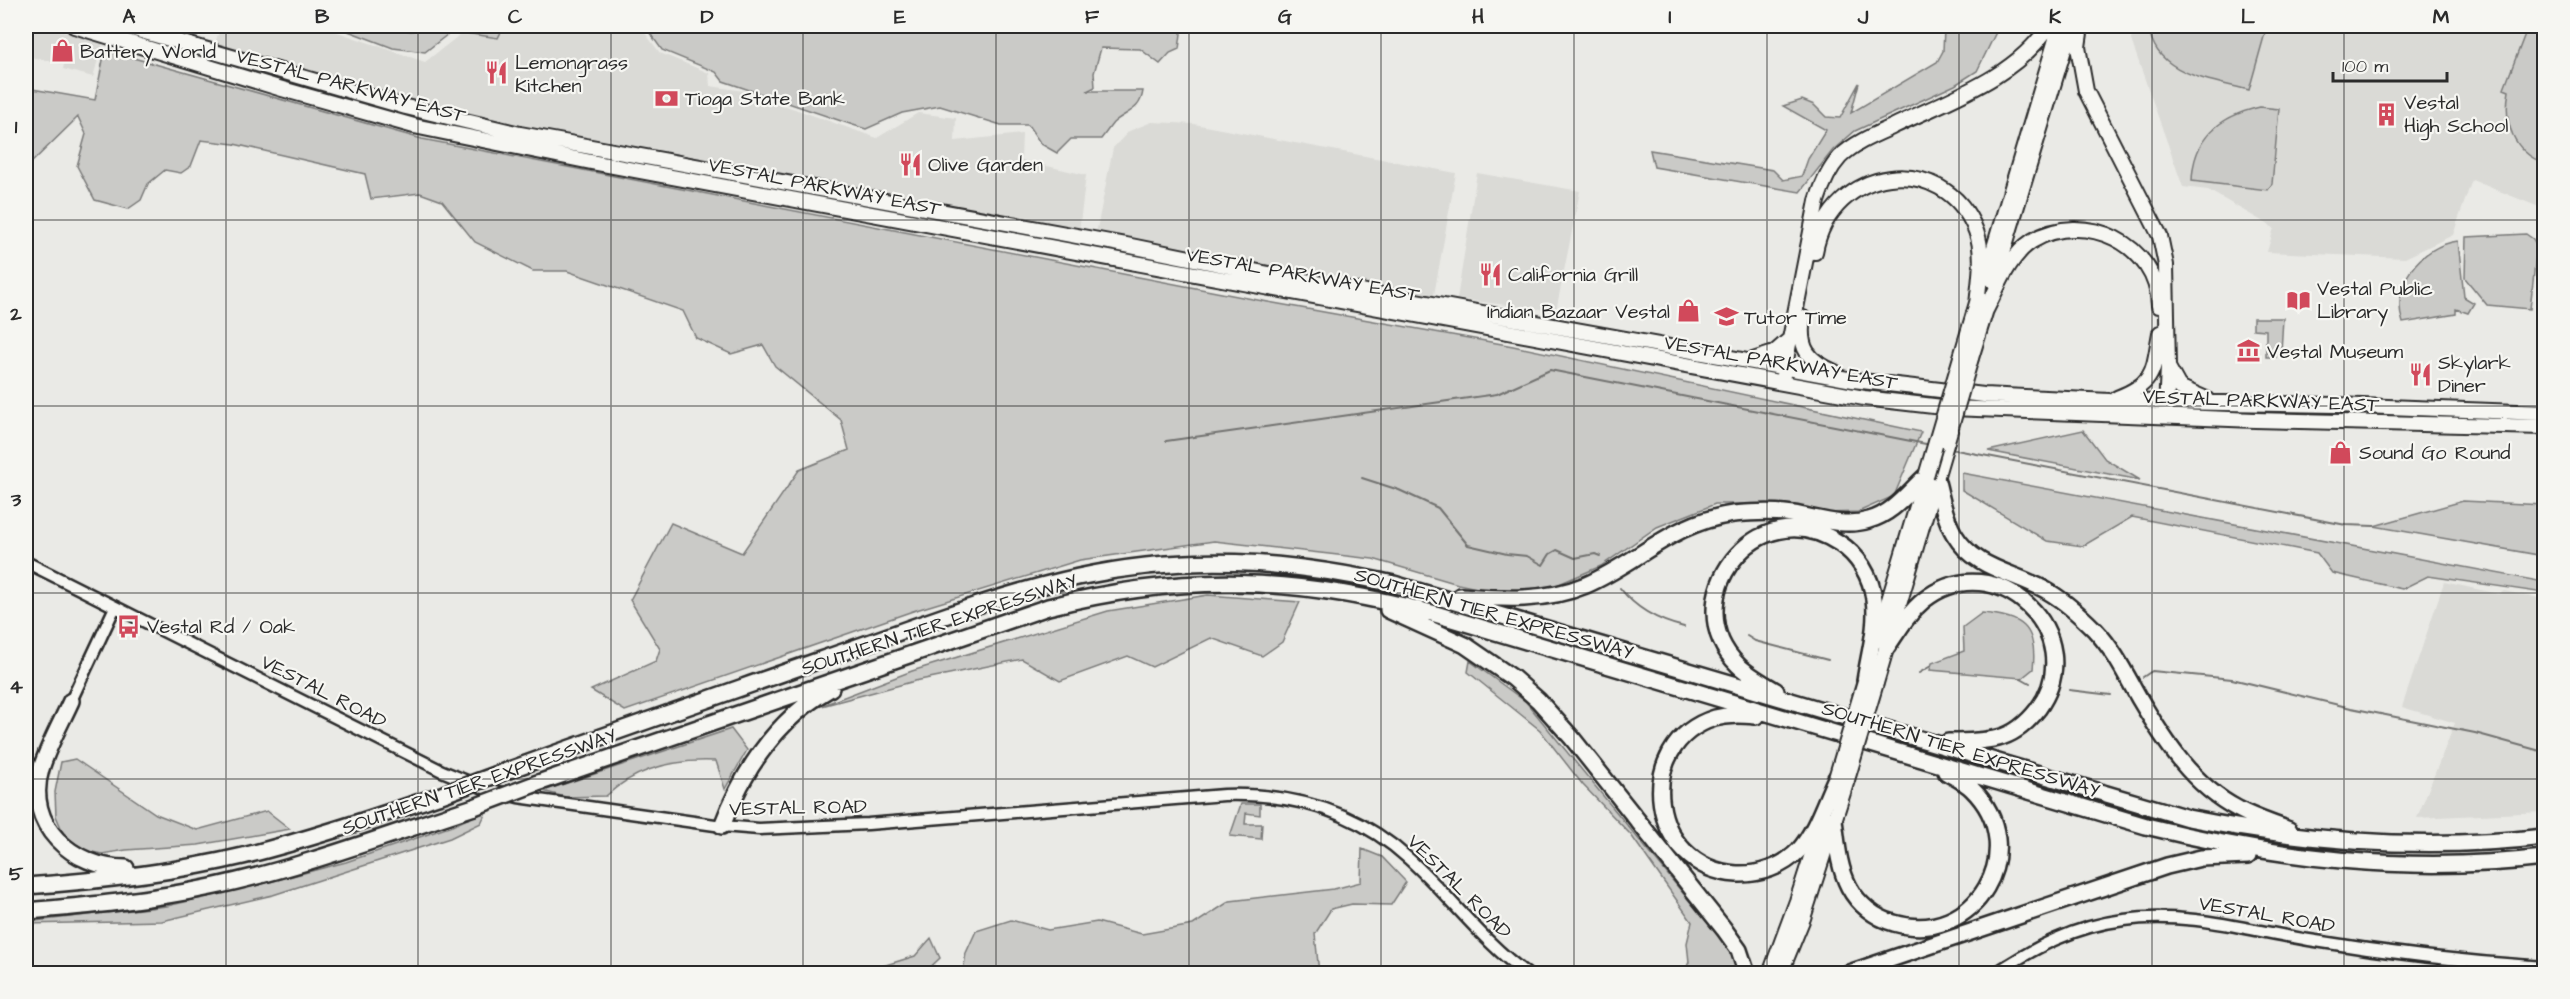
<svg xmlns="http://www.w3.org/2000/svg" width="2570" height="999" viewBox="0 0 2570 999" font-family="'Architects Daughter',sans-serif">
<rect width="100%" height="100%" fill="#eaeae6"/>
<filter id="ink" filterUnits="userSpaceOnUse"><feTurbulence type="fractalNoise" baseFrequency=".0167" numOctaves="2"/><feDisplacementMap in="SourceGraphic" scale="12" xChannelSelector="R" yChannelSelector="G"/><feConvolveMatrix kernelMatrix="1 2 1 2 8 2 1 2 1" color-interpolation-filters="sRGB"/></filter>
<g filter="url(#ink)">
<!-- built -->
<path fill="#dadad6" d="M26,26H45L103,42L93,77L63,69L64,64L26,56Z
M221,26H320L425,62L471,26H628L642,29L660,53L709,73L710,86L744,91L877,138L918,113L956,118L955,141L1022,134L1021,160L1086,175L1079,231L524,130L377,94L215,43Z
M2133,26H2544V209L2472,180L2453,235L2405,258L2267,252L2274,228L2208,190L2183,187L2131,40Z
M1152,122L1194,124L1456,173L1434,295L1096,234L1113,148L1129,131Z
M1477,173L1580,191L1556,311L1457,299Z
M2444,582L2499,594L2504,591L2544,599V812L2417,818L2455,723L2402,707Z"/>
<!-- green -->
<path fill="#cacac7" stroke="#7a7a79" stroke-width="1.5" d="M335,26H381L411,31L436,26H504L498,38L452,31L425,52L393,48Z
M639,26H1182L1179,49L1170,53L1160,64L1140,49L1101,48L1094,73L1095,87L1087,91H1143C1140,112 1126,111 1113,123C1109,128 1105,134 1101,139H1071L1057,153L1041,144L1028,125H1001L940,106L902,113L866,129L853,125L723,81L716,72L662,50L645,26Z
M1949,26H1999L1977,71L1955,85L1855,131L1833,150L1800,192L1654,167L1650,150L1773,170L1783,180L1802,176L1808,159L1826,130L1783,106L1802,100L1814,105L1826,117L1840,118L1859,83L1851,113L1937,62L1943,51L1944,29Z
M2149,26H2267L2249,90C2212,80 2153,75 2149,26Z
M2528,26H2544V163C2513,152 2503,122 2509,91L2504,89Z
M105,50L422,139L1268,302L1513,346L1921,432L1894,496L1858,512L1826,513L1786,504H1715L1657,527L1601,566L1552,587L1524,594L1486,590L1458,584L1373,559L1214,541L1080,560L913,611L625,711L591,690L656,661L660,649L630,600L671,523L742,553L799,470L849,450L841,420L775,366L763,345L731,354L696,338L683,311L567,271H533L475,242L442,201L420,193L371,199L365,174L234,144L201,140L191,166L181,173L165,170L148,184L141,200L128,209L95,200L77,166L86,134L78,117L26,168V88L95,100Z
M219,59L394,111L1073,242L933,220L454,130L335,100L219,63Z
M2260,107L2279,109L2272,184L2268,190L2192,181C2193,137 2220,116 2260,107Z
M2526,234L2533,239L2537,246L2530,309L2487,305L2465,278L2466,237Z
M2458,241L2464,297L2474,303L2468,313L2456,309V314L2403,323C2390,285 2420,246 2458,241Z
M2253,318H2283L2281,352H2273L2276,357H2266V330L2253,329Z
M2083,430L2105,459L2140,480L1988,451Z
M1962,473L2544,582V593L2428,576L2402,589L2332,573L2317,553L2132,517L2083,546L2047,541L1962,490Z
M2463,501L2544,505V556L2374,526Z
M1208,595L1300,602L1282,642L1262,656L1211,638L1152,667L1128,656L1060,681L1022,659L915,681L818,707L912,671L1108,611Z
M1982,613C2021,616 2038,626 2033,669L2022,678L1930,670L1932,663L1964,651L1963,627Z
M1470,661L1526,702L1733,954L1736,973H1684L1689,962L1687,943L1692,922L1631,835L1583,785L1540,730L1468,672Z
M731,729L747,750L725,789L716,761C676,759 636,768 606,796L565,797L543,791Z
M75,759L156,814L197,830L267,811L290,829L198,845L126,850L102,854L87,851L65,837L56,816L55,792L61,762Z
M1241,804H1260V815L1246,813L1245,824H1262L1261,839L1230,836Z
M487,810L481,823L450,838L273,895L162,921L26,924V922L167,906L254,886L346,862L452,826Z
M1362,849L1382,857L1406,882L1391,905L1352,904L1331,909L1315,934L1319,973H963L966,953L976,931L1011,920L1048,930L1097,922L1142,934L1193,925L1230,901L1334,889L1361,882Z
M931,938L940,958L924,973H860L915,956Z"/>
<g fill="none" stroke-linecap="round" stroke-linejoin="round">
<!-- stream -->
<path stroke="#727270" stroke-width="2" d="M1166,441L1497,394L1550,370L1931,445
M1951,449L2346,525L2374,526
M1362,478L1399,490L1438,508L1468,545L1507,554L1527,556L1543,565L1550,554L1557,550L1575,558L1595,554L1600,556
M1620,588C1636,609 1659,621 1684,627
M1747,636L1755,641L1828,660
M1919,673L1931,666
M2143,677L2152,671L2232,679L2351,708L2475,733L2544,752
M2021,678L2030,683
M2069,690L2111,695"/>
<defs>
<path id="tertiary" d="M26,562L442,771L484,788L518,797L722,826L759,829L868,824L1224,795C1294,793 1357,811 1409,859C1450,896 1482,941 1527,974
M71,701L115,607
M1994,974C2035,947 2075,926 2124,920C2186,911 2248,930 2309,940C2387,953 2465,962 2544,967"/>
<path id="primary" d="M74,26L282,89L414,126L591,162L1864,398L1951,408L2255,420L2544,427
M124,26L406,107L520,134L1126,245L1283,277L1853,380L1984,395L2110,401L2336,405L2544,413
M2081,26L2078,47L2086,91L2160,236L2166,265L2168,367L2166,409
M1815,252C1831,165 1944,149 1976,231C1985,254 1979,281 1977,305
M1985,278L2060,26
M1994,282L2071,26
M1986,310C1998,287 2009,256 2032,241C2084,209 2158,244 2159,306
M1803,318C1798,348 1808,361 1835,372
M1961,357L1979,296
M1971,358L1988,303
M1753,360L1774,353L1790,339
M2169,369L2179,387L2206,399
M1783,375L1817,201C1822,185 1828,170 1840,157C1854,143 1874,135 1892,127C1947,100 2014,79 2049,26
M2117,398C2156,383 2153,370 2160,333
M1877,640L1926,476
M1876,683L1947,441
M1770,974L1797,901L1824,817
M1780,974L1803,918L1847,780"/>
<path id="motorway" d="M1936,478C1941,496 1944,517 1954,534C1975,570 2016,572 2049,592C2066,602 2081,616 2095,630C2114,650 2126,675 2139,698C2165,742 2192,785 2238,809C2254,818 2272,823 2289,830
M1460,596C1503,599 1545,602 1586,585C1639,562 1671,523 1733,514C1753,512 1774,511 1793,514C1818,518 1844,528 1869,520C1894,513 1908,492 1926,476
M1388,610L1465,645L1513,678L1538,700L1572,738L1724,929L1739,950L1747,974
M1887,647C1898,631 1908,613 1924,600C1996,543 2092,635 2038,709C2028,722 2014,734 1998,738C1982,742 1964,742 1948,742
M1776,691C1763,683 1748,675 1738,665C1674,602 1755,489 1839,543C1858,555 1871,576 1874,599C1878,626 1869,654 1865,681
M71,701C61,723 48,746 41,769C24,825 73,868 126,868
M1756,716C1742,715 1729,714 1715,718C1631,744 1649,869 1737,874C1759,875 1783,867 1799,850C1816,831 1825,801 1836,778
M498,774C605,735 712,698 820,660C905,631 991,596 1078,577C1187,553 1286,560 1394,584L2188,818C2306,842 2424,851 2544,837
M535,784L1048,607C1185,572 1296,577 1432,613L2146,826C2279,859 2408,874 2544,858
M1834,820C1837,842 1838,866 1849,887C1858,904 1875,918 1894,923C1975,947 2033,849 1972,789C1965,782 1954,777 1946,772
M722,826C744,768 777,719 831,688
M26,886C98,881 172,873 243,856C311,839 378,816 444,794
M26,911C88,906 150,900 211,887C301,868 387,835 474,807
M1846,974L2167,866L2201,858L2248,856"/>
</defs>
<!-- tertiary casing -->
<use href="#tertiary" stroke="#2b2b2b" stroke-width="15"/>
<!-- primary casing -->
<use href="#primary" stroke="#2b2b2b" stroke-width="18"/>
<!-- motorway casing -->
<use href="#motorway" stroke="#2b2b2b" stroke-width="20"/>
<!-- tertiary -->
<use href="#tertiary" stroke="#f6f6f2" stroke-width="10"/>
<!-- primary -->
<use href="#primary" stroke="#f6f6f2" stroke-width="14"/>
<!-- motorway -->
<use href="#motorway" stroke="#f6f6f2" stroke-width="15"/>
<defs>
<path id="primary-bridge" d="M1947,441L1971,358
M1926,476L1961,357
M1836,778L1865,681
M1847,780L1876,683"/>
<path id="motorway-bridge" d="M444,794L498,774
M474,807L535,784"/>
</defs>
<!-- primary-bridge casing -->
<use href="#primary-bridge" stroke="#2b2b2b" stroke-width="18" stroke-linecap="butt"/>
<!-- motorway-bridge casing -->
<use href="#motorway-bridge" stroke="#2b2b2b" stroke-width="20" stroke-linecap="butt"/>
<!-- primary-bridge -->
<use href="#primary-bridge" stroke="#f6f6f2" stroke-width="14"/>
<!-- motorway-bridge -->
<use href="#motorway-bridge" stroke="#f6f6f2" stroke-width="15"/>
</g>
</g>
<!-- grid -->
<path fill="none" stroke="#2b2b2b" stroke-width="1.5" stroke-opacity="0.55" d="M226,26V974M418,26V974M611,26V974M803,26V974M996,26V974M1189,26V974M1381,26V974M1574,26V974M1767,26V974M1959,26V974M2152,26V974M2344,26V974M26,220H2544M26,406H2544M26,593H2544M26,779H2544"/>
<!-- icons -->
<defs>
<symbol id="shop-bare" viewBox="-9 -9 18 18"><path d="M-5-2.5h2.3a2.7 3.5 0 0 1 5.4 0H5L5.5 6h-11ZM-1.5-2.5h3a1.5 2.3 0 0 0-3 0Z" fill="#d1495b" stroke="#f6f6f2" stroke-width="2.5" paint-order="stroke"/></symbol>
<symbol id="restaurant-bare" viewBox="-9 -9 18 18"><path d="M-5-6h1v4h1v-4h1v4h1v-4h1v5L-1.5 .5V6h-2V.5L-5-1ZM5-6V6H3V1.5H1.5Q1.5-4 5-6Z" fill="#d1495b" stroke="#f6f6f2" stroke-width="2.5" paint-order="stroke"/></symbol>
<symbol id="bank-bare" viewBox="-9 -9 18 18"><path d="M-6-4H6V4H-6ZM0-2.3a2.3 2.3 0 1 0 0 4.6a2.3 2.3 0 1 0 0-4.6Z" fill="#d1495b" stroke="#f6f6f2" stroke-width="2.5" paint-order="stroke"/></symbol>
<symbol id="building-bare" viewBox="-9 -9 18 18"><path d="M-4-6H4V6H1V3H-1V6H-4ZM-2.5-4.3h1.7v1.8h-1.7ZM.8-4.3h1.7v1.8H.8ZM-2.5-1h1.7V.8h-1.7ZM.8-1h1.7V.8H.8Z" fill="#d1495b" stroke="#f6f6f2" stroke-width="2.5" paint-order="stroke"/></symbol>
<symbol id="library-bare" viewBox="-9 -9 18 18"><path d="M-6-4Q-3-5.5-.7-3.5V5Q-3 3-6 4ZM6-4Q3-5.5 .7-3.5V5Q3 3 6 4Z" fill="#d1495b" stroke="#f6f6f2" stroke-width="2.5" paint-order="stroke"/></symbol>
<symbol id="school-bare" viewBox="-9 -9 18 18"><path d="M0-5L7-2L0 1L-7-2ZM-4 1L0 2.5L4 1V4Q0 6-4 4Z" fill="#d1495b" stroke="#f6f6f2" stroke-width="2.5" paint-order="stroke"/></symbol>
<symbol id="museum-bare" viewBox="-9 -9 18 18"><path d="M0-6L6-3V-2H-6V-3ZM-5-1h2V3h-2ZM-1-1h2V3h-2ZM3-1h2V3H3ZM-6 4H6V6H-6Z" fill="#d1495b" stroke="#f6f6f2" stroke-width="2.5" paint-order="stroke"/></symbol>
<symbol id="bus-bare" viewBox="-9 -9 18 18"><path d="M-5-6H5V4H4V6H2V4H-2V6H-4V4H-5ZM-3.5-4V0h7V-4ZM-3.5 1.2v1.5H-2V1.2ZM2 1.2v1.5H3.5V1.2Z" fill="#d1495b" stroke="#f6f6f2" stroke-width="2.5" paint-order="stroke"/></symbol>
</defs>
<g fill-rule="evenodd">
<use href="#shop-bare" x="46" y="34" width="33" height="33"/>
<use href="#restaurant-bare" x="480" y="56" width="33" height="33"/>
<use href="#bank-bare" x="650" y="82" width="33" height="33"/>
<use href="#building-bare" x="2370" y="98" width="33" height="33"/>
<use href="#restaurant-bare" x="894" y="148" width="33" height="33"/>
<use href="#restaurant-bare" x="1474" y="258" width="33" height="33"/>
<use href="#library-bare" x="2282" y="284" width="33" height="33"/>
<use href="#shop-bare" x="1672" y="294" width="33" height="33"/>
<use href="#school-bare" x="1710" y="300" width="33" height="33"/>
<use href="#museum-bare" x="2232" y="334" width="33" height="33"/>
<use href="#restaurant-bare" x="2404" y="358" width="33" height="33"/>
<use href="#shop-bare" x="2324" y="436" width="33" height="33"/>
<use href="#bus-bare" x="112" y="610" width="33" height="33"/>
</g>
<g text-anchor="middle" stroke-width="4.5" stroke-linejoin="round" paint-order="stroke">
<!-- poi labels -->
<g font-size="20" fill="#2b2b2b" stroke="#f6f6f2" text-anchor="start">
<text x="80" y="58">Battery World</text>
<text x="515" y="69">Lemongrass<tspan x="515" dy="23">Kitchen</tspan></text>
<text x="685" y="105">Tioga State Bank</text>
<text x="2404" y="109">Vestal<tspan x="2404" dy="23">High School</tspan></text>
<text x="928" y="171">Olive Garden</text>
<text x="1508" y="281">California Grill</text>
<text x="2317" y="295">Vestal Public<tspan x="2317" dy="23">Library</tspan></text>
<text x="1670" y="318" text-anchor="end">Indian Bazaar Vestal</text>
<text x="1744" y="324">Tutor Time</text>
<text x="2267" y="358">Vestal Museum</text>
<text x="2438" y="369">Skylark<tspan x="2438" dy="23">Diner</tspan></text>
<text x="2359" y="459">Sound Go Round</text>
<text x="147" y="633">Vestal Rd / Oak</text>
</g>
<!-- street labels -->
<g font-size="20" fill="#2b2b2b" stroke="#f6f6f2">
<text transform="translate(351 85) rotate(15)" y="7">VESTAL PARKWAY EAST</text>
<text transform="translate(825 186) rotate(11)" y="7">VESTAL PARKWAY EAST</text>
<text transform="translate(1303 274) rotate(10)" y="7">VESTAL PARKWAY EAST</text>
<text transform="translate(1781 362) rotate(10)" y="7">VESTAL PARKWAY EAST</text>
<text transform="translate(2261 400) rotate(2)" y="7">VESTAL PARKWAY EAST</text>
<text transform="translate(1494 613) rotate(16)" y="7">SOUTHERN TIER EXPRESSWAY</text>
<text transform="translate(939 624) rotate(-18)" y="7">SOUTHERN TIER EXPRESSWAY</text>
<text transform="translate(324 691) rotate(27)" y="7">VESTAL ROAD</text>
<text transform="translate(1961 749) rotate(17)" y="7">SOUTHERN TIER EXPRESSWAY</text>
<text transform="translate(479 781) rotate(-19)" y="7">SOUTHERN TIER EXPRESSWAY</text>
<text transform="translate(798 807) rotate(-1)" y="7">VESTAL ROAD</text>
<text transform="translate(1460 886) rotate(45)" y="7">VESTAL ROAD</text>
<text transform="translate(2267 914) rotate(10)" y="7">VESTAL ROAD</text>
</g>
</g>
<!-- margin -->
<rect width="2570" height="999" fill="none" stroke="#f6f6f2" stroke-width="66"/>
<!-- scale -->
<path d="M2333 72v9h114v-9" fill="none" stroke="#2b2b2b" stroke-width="3"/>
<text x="2342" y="72" font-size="18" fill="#2b2b2b" stroke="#f6f6f2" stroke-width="4.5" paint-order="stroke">100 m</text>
<rect x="33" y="33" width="2504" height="933" fill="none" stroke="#2b2b2b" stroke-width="2"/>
<g font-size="20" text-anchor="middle" font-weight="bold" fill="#2b2b2b">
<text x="129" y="23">A</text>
<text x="322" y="23">B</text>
<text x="515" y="23">C</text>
<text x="707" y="23">D</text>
<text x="900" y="23">E</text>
<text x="1092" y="23">F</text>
<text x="1285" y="23">G</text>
<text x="1478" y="23">H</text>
<text x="1670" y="23">I</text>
<text x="1863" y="23">J</text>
<text x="2055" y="23">K</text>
<text x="2248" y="23">L</text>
<text x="2441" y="23">M</text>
<text x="16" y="133">1</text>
<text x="16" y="320">2</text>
<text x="16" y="506">3</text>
<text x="16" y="693">4</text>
<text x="16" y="880">5</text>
</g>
</svg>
